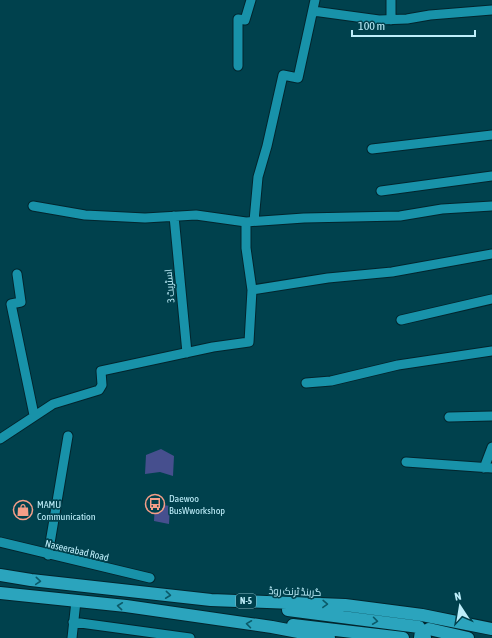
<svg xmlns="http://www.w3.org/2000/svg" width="492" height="638" viewBox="0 0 492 638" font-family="'Asap Condensed',Cairo,sans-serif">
<rect width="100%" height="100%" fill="#00414d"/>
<!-- building -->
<path fill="#464f8e" d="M161,449L174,456L173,476L160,472L145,474L146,455Z
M155,504L170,506L169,524L154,521Z"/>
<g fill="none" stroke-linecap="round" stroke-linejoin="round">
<defs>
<path id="minor" d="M313,11L379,20L407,19L430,15L492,10
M391,20V0
M238,66V19L245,20L251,0
M372,149L492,135
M381,191L492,176
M33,206L85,215L145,218L196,215L246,222L304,218L400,216L442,209L492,206
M174,216L187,353
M254,221L258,177L267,146L283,75L298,78L315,0
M246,222V248L252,290
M17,274L21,302L11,304L34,415
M401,320L492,299
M306,383L331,381L398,365L492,351
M449,417L492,416
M0,439L53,404L99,390L102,385L101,371L213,347L249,342L252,290L328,278L392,272L492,254
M406,462L492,468
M484,468L492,447
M0,542L150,578
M48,555L68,436
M73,622L190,638
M72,638L76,601"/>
<path id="highway" d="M0,575L31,580L211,600L345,605L422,615L492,629
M0,593L126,606L272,627L329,638
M288,610L419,627L421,631L420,638
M293,625L403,638
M425,638L424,633L429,629L468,638"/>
</defs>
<!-- minor casing -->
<use href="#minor" stroke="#02252d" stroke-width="11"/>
<!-- highway casing -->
<use href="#highway" stroke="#02252d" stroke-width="14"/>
<!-- minor -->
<use href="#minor" stroke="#1892a9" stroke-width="9"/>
<!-- highway -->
<use href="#highway" stroke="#2ba4bd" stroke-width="12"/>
</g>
<!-- one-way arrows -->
<defs><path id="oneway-chevron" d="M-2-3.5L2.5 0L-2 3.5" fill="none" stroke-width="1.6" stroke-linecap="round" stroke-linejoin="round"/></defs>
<g stroke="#0b5a69">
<use href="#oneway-chevron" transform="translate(38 581) rotate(5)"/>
<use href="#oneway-chevron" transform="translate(168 595) rotate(6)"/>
<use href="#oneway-chevron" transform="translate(325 604) rotate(2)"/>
<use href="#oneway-chevron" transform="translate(120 606) rotate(-174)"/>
<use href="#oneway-chevron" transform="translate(375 621) rotate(8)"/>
<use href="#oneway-chevron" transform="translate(249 624) rotate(-172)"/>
</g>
<!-- icons -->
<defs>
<symbol id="bus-ring" viewBox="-11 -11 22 22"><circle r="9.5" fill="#00414d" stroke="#f49e88" stroke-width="1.5"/><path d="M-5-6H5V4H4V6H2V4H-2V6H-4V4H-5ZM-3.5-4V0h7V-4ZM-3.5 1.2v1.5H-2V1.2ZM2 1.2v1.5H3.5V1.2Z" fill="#f49e88"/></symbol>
<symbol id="shop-ring" viewBox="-11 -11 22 22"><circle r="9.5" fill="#00414d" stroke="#f49e88" stroke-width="1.5"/><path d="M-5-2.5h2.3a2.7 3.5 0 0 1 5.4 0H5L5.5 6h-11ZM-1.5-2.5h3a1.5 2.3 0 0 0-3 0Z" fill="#f49e88"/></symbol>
</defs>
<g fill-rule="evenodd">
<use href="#bus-ring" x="144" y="493" width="22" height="22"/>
<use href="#shop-ring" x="12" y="499" width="22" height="22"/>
</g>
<g text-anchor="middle" stroke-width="3.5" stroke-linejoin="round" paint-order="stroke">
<!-- shield labels -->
<rect fill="#00414d" stroke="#85bac6" stroke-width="1" x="236" y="594" width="20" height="14" rx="3"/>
<g font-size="9" font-weight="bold" fill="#beeefa">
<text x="246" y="604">N-5</text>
</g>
<!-- street labels -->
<g font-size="10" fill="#beeefa" stroke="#00414d">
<text transform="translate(169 286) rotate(-95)" y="4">اسٹریٹ 3</text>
<text transform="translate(77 550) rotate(13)" y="4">Naseerabad Road</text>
<text transform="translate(295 591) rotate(2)" y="4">گرینڈ ٹرنک روڈ</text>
</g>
<!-- poi labels -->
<g font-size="10" fill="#beeefa" stroke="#00414d" text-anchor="start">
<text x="169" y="502">Daewoo<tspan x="169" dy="12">BusWworkshop</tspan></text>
<text x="37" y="508">MAMU<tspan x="37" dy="12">Communication</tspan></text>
</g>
</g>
<!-- north arrow -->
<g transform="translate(460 606) rotate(348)" stroke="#00414d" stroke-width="3" paint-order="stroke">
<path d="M0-3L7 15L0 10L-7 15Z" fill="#beeefa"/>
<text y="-6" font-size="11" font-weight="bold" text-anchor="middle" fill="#beeefa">N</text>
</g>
<!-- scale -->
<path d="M352 30v6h123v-6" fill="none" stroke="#beeefa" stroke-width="2"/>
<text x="358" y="30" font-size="12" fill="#beeefa" stroke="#00414d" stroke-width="3" paint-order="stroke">100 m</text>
</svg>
